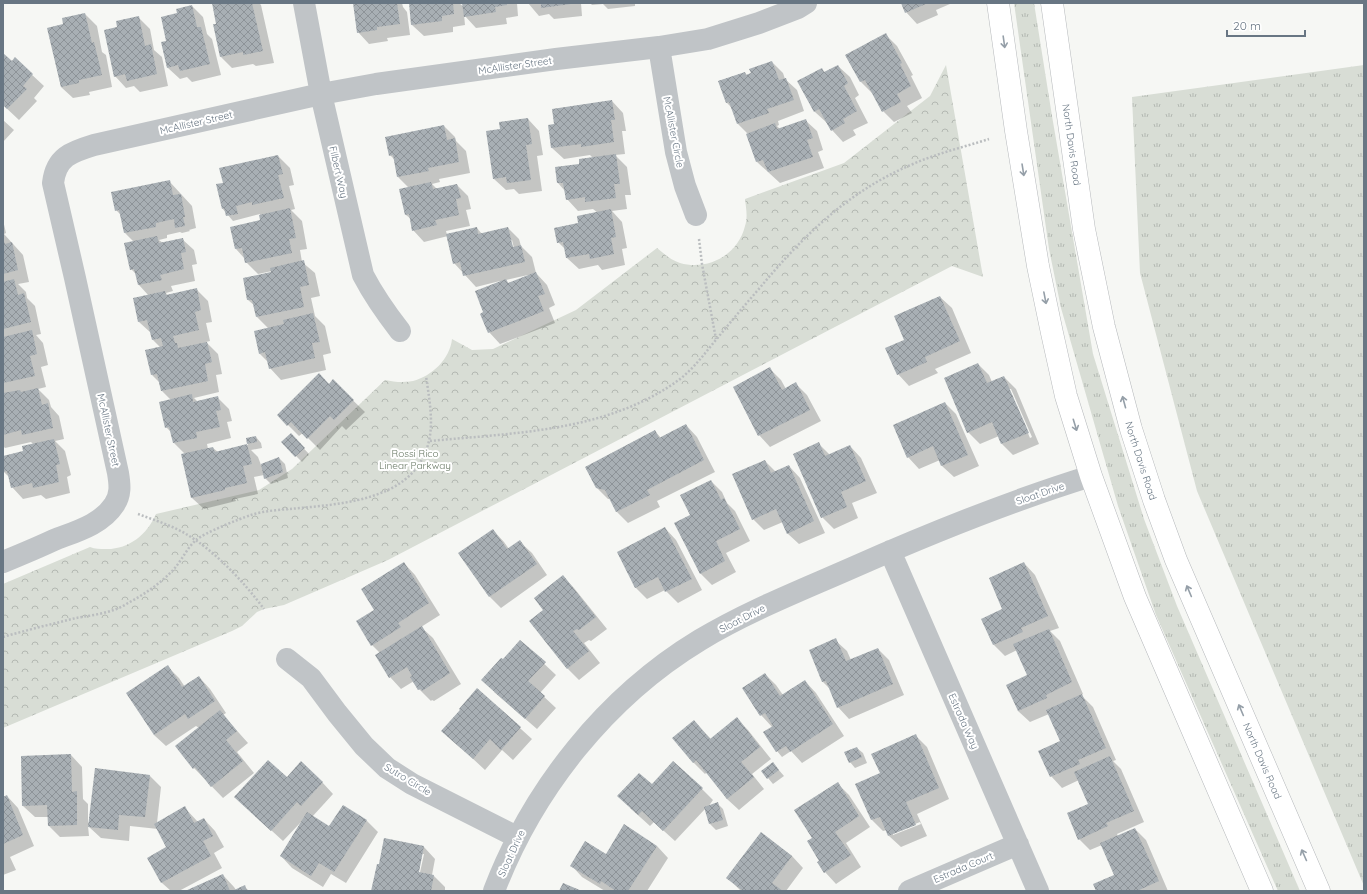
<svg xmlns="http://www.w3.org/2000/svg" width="1367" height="894" viewBox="0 0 1367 894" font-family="Quicksand,sans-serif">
<defs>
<pattern id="grass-tufts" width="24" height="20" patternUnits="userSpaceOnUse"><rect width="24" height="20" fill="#d8ddd5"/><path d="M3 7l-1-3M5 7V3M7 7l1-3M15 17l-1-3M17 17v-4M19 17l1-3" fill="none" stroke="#b3b8b2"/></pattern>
<pattern id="park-crowns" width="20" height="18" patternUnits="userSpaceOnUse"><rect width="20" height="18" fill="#d8ddd5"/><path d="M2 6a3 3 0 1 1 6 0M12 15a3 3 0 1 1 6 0" fill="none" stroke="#b3b8b2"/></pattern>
<pattern id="building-cross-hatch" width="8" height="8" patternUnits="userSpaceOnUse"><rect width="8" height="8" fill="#a8afb4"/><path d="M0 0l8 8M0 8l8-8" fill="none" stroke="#8d9398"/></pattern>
</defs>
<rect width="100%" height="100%" fill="#f6f7f4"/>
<!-- grass -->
<path fill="url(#grass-tufts)" d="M1014,3H1034L1052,116L1093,354L1144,519L1177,606L1300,891H1278L1156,615L1118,506L1061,308L1049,249Z
M1364,65V886L1197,491L1140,273L1132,97Z"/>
<!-- park -->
<path fill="url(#park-crowns)" d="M946,65L983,277L952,266L388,560L284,605L264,609L257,612L242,626L232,631L3,728V584L90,547C95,549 100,549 105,549C128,550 147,535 156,514L259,490L292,469L385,380C394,382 404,383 413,381C432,376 450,359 452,339L472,350L493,349L576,310L657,248C664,254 671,260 680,263C708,271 738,255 745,226C748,217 746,208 745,199L844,163L930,96Z"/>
<!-- shadow -->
<path fill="#0003" fill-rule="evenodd" d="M213,3H259L261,5L274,63L256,66L253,64L232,68L221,57L214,25L218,24Z
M354,3H402L403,7L407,12L410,35L387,38L388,41L369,44L358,32Z
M410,3H459L464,7L463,3H517L518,16L506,18L507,24L476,28L464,15L465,25L453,27V32L424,36L412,25Z
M528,3H581L582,16L554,19L549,14L539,16Z
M590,3H635V6L608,9L603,4L592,5Z
M902,3H950V4L936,10L938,15L917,24L906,12Z
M192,6L203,17L207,34L212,39L221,75L192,82L187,77L180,79L168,68V42L178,14Z
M85,14L97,26L102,52L106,55L112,87L89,92L90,95L73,98L61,87L48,28L64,25Z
M138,17L150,29L154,50L162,57L168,86L140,92L134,86L126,88L115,76L119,28Z
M886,35L897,46L913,75L911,76L922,98L907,106L912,113L894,122L883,111L872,93L861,82L847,56Z
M3,55L12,62L15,59L44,86L34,98L37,101L19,120L3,105Z
M772,62L783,73L785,79L797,90L804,111L778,121L779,125L777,126L780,129L805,120L817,131L823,150L818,152L824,168L780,183L757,162L748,134L738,124L733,109L727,103L719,81L745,73L747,75Z
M838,66L850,77L859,95L855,98L868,123L853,130L856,135L843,142L832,130L828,122L827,123L815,112L799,81L822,69L825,73Z
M612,101L623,113L626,131H622L625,154L615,155L627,167L631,195H625L627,209L612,211L622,222L627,248L622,249L625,265L602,270L598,265L579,269L567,258L566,250L558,242L579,224L598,213L593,209L578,211L567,199L565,191L558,183L580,165L593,158L590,155L564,159L552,148L555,125Z
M528,119L539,131L543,155L537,156L542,191L519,194L514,189L506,190L494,179L501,130Z
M3,120L14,130L3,142Z
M444,126L455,137L456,141L466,151L470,173L439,179L440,182L432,184L437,189L457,185L468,196L471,209L466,210L470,226L446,231L447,235L477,228L482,234L508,228L519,239L521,246L532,257L536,273L547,285L555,305L549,308L555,323L500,344L489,332L484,313L500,281L476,287L454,263L448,236L424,242L413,230L411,219L406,215L409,188L398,177L395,160L390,155ZM510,240H512L515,252ZM528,275L529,276L509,284L506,280Z
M278,156L290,168L294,185L289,186L295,209L291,210L302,221L307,249L300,250L302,262L315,273L320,296L311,298L315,316L325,326L331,353L323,355L326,370L281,380L270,368L268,362L259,353L269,329L257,317L255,306L248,300L272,273V271L258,274L246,262L245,259L236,249L231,228L261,221L260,214L233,221L222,208L224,184Z
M169,181L192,206L196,228L189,230L190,231L182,233L180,232L167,235V238L159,240L163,243L182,239L194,250L197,264L192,265L195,281L171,286L173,291L166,293L168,296L196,289L208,301L212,322L206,323L210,341L206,342L218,354L222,374L216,375L219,392L194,398L198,402L217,397L229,409L232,421L227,422L231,438L207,444L208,449L213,448L218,452L248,445L247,439L256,437L261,443L262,448L251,450L258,457L261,465L279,458L285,464L288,478L271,484L265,478L264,475L254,477L258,494L235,499L236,501L204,509L192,498L182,455L185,454L174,443L172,433L166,427L171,400L162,391L160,383L152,375L160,347L153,340L151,333L139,322L134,299L149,296L139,285L137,275L131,269L134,242L125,233L121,215L116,210Z
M3,220L6,233L4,234L23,255L29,282L18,284L26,292L27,298L35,306L41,334L36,335L43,343L48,365L41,367L46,387L38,389L49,400L51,407L59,416L64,439L55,441L65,451L71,475L67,477L70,493L46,499L41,495L23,499L12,487L10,478L3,471V457L25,452L34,445L31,442L5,448L3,446Z
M940,297L952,308L971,353L935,369L938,373L909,386L898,374L905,340Z
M978,364L989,375L992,382L1004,377L1016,389L1039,444L1013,455L1002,444L999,436L980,444L968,432ZM1009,389H1011L1032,437L1030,438Z
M770,369L781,380L786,389L796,384L807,395L821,421L770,447L759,435Z
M333,381L365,412L346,430L342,426L320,450L303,433L299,436L278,415L329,385Z
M945,403L956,414L979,466L954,477L942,466L940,460L919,469L908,457Z
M686,425L697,437L715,472L657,501L660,507L628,523L617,512L611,499H608L596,487L655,431L661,438Z
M291,435L309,454L302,462L282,442Z
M819,444L830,455L850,446L861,458L877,493L852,503L858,518L834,529L822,517Z
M765,461L776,472L789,466L800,478L825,533L799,544L787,533L783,522L764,530L753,519Z
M711,481L722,492L727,503L735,511L750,541L726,553L736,572L712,585L700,573L691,516Z
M665,528L676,540L702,590L678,603L665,590L647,599L636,588L618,553Z
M493,530L504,542L509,549L520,542L532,553L547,575L501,608L490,597L460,553Z
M404,563L415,575L440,615L421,627L433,638L461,684L434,701L432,700L431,701L419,689L414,681L401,689L390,677L380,653L372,645L375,610Z
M1024,563L1035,575L1059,628L1050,631L1060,641L1083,694L1081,695L1093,707L1116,760L1113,761L1121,769L1144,822L1117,834L1118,836L1135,829L1146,840L1168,891H1097L1115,875L1102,845L1090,850L1079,839L1089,804L1079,780L1062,788L1051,776L1061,742L1049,714L1030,722L1018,711L1029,676L1017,650L1005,656L993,644L1004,609Z
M563,576L574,588L607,629L591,641L589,640L584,643L600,663L579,680L568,669L530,621L545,610Z
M835,640L847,651L851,660L878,649L889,660L904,695L849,719L838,707L830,689L823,682Z
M520,641L556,675L540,693L556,708L537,729L494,692L503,661Z
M168,667L179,678L185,687L199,677L210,689L226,713L223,715L248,743L237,752L254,773L223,798L194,768L199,728L196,726L166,746L154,735Z
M765,674L776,685L783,695L805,681L816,693L844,736L802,763L791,751L782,757L777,751L772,727L761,715Z
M477,689L532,739L513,760L502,750L485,770L443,731Z
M737,719L748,730L771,759L752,774L764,789L739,810L727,799L707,772L705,774L693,762L694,721L711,739Z
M915,735L927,747L949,799L917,814L927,836L901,847L889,836L887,830L883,831L872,820L857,784L881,774ZM920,822L921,824L893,835V833Z
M857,748L863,753L867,763L855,768L850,762Z
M71,755L82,767L83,799L88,804V823L150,776L161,787L157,823L185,808L198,822L204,819L215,831L224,847L214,853L222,868L179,891H171L162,883L149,858L168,848L158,829L130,826L129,841L101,838L88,826L89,836L60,837L49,826V817H35L23,806Z
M778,769L784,776L773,784L768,778Z
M287,778L322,782L333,794L312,817L330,828L343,806L367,821L378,832L346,883L331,874L323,887L292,868L281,856L302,821L283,841L247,808Z
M837,783L849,795L870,827L846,843L861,867L836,884L825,872L813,838Z
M652,786L702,789L713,800L708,807L718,804L723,809L728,826L716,830L710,824L705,809L675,841L654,822L650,826L630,808Z
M7,796L18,808L34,846L10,857L16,870L3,875V798Z
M762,834L792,856L803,868L786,891H741L728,878Z
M657,846L668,858L647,891H605L582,877L571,865L606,855Z
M424,847L435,859L432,875L434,876L445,887V891H372ZM422,854H424L419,877H417Z
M223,875L234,887L236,890L245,887L249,891H187Z"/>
<!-- building -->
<path fill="url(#building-cross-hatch)" d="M212,3H252L263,51L243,55V52L220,57L213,24H216Z
M353,3H397L400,24L377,27V30L357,33Z
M409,3H453L454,14L442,16V21L411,25Z
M462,3H507V5L495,7L496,12L464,17Z
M541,3H571V4L541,8Z
M901,3H928L905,13Z
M192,5L197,27H201L210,64L180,71L178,65L167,68L161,42L166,41L161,17L177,13L176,9Z
M85,13L92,43L94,42L102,75L79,80V83L61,87L47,28L63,24L62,18Z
M139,16L145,46L151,44L157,74L127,81L125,74L114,77L104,30L117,27L116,21Z
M886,33L902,63L900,64L911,86L897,94L901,102L882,112L865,80L860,82L845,55Z
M3,53L12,61L15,57L33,74L23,86L27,89L7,109L3,105Z
M772,61L779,80L786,78L794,100L767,109L769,113L737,124L729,102L726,103L718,81L745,72L746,75L751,73L749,69Z
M838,65L848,83L844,86L857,111L843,119L845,123L831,131L819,109L814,112L797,81L822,68L824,72Z
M612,100L615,120H611L614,142L581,147V144L551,148L548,125L554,124L552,109Z
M528,118L532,144L526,145L531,180L507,183L506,177L493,179L486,131L500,129L499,122Z
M806,119L813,138L807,140L813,157L768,172L763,160L756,162L746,134L775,123L777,129Z
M444,125L447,140L455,138L459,162L428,168L429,171L397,177L393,155L389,156L385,137Z
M616,154L620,184H614L616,198L585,202V197L566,200L563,183H557L555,167L579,164V159Z
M278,155L283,174L278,175L284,198L252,205V202L236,206L238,214L226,216L224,208L222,209L216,184L223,183L219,168Z
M170,180L173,195L181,194L185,217H183L185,226L175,228L174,219L156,223V227L124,233L119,210L115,211L111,192Z
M431,182L433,189L457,184L461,198L456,199L459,215L435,220L437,225L412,231L409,214L405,215L399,189Z
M290,208L296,238L289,239L292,253L245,263L242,248L235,249L230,227L260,220L259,215Z
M611,209L616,237L611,238L614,254L590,259L589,254L566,258L563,242L557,243L554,228L578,223L577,216Z
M477,227L478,234L508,227L513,247L521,245L525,262L463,276L460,262L453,264L446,234Z
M157,236L159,243L183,238L186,252L181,253L184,269L160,275L162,280L138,285L134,269L130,270L124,243Z
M3,239L5,244L12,242L18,270L3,274Z
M304,260L309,285L300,287L304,307L256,317L252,300H247L243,278L271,272L270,268Z
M536,272L545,294L538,296L544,311L488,333L480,314L483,312L475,291L506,279L508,283Z
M14,279L18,295L24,293L31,322L3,329V282Z
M197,288L201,310L195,312L199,330L173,336L175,343H177L178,348L207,342L212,362L205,364L208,381L161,391L157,374L151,375L145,350L163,346L161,338L152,340L147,320L138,322L133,298L165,291L166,295Z
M940,296L960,341L925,357L927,362L897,375L885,348L904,340L894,316Z
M313,313L320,342L312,343L315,358L269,369L265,352L259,354L254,331L284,324L283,320Z
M32,330L37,354L30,356L35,376L3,383V337Z
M978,363L987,383L1004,376L1029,433L1001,444L992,422L967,433L944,378Z
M770,367L782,390L796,382L810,410L758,436L733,387Z
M319,373L329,384L333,379L354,400L334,420L330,416L307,439L291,422L287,426L277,415Z
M38,388L42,405L48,403L53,428L22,435L21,430L3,435V393L20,390L21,392Z
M192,394L193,402L218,396L221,410L216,411L220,427L196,432L197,438L173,443L169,427L165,428L159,402Z
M945,402L968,455L941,466L933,446L907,458L893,425Z
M686,424L704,460L647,490L650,495L616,512L605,490L596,488L585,467L655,430L659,438Z
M291,433L305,448L295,457L281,442Z
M256,436L257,442L247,444L246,438Z
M54,439L60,464L56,465L59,482L33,488L32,483L11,488L7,471L3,472V456L23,451L22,446Z
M819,442L825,456L850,445L866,481L841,492L847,507L821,518L793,454Z
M247,444L252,464L243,466L247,483L225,488V490L191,498L181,454L213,447L215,452Z
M279,457L283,472L264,479L261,464Z
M765,460L771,473L789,465L814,521L787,534L776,509L752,520L732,474Z
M711,480L721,500L724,498L740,529L716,541L725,561L700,574L674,523L690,515L680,495Z
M665,527L692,579L665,592L658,577L635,588L617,552Z
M493,529L507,549L520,540L537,564L489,597L458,553Z
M404,562L429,603L398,623L401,627L371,646L356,621L374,610L361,589Z
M1024,562L1048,616L1021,628L1023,632L993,645L981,619L1002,609L989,578Z
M563,575L596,617L579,630L577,629L573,631L589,651L567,669L529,621L543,610L534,598Z
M422,626L450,673L422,691L421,689L418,690L410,677L412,676L407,667L389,678L375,655Z
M1049,629L1072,682L1046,695L1047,698L1018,711L1006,685L1027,675L1013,644Z
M836,638L846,661L878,648L893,684L837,708L826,681L822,682L809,650Z
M520,640L546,662L528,681L545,696L525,719L481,680L501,658L503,659Z
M168,665L182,687L199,676L215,701L188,719L185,714L154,735L126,693Z
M765,673L780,696L805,680L833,724L790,752L786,746L776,752L763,732L773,726L765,713L760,716L742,688Z
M477,688L521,727L501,750L490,739L473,759L441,731L460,710L459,709Z
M1082,694L1106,748L1078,760L1080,764L1050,777L1038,751L1060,741L1046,710Z
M220,710L237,731L226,740L243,761L211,787L195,767L193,769L175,746Z
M737,717L760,747L741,762L754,777L727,799L696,760L693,763L672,738L694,720L710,739Z
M916,734L939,788L906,802L916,825L888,836L880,817L871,820L855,784L880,773L871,754Z
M857,747L862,757L849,763L844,752Z
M71,754L72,792L77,791V825L48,826L47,805L22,806L21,756Z
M1110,756L1134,811L1106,823L1108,826L1078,840L1067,813L1088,804L1074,772Z
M268,760L287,777L301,761L323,782L301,806L297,802L271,831L234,797Z
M673,761L703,788L663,831L642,811L638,815L617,796L639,773L652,784Z
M773,762L779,770L767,779L761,771Z
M95,768L150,775L145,817L119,815L118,830L88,827Z
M838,782L859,816L835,832L851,855L824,873L817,862L819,861L807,841L812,838L794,810Z
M7,795L23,835L3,844V797Z
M718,802L723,820L709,824L704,807Z
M343,805L367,820L334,872L319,863L311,876L280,856L307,812L329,826Z
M185,806L194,823L204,818L213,836L203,841L211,856L161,883L147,858L166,847L154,824Z
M624,824L657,846L628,891H616L601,881L600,884L570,866L585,841L606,854Z
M1135,828L1159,881L1137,891H1096L1093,884L1114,875L1100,843Z
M761,832L792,856L772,883L783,891H743L726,878Z
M384,838L424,846L419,872L434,875L431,891H371L377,864H379Z
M223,874L230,891H185Z
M563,883L582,891H559Z
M245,885L247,891H232Z"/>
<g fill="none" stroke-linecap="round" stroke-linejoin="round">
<defs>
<g id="highway">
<path d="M998,3L1016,131L1038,266L1052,333L1066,396L1091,476L1135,597L1262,891"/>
<path id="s1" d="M1052,3L1084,229L1104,327L1131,429L1154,500L1176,560L1319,891"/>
</g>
</defs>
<!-- highway casing -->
<use href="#highway" stroke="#b5b8bb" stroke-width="23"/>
<!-- path -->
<path stroke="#babdbf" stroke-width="2.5" stroke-dasharray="2 2" stroke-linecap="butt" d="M699,239L702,264L716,339
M430,441C512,433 602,432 673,384C690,373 702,357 715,341C729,324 743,307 758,290C802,237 848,191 913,164C938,153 964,147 989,139
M138,514C154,520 171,525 186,534C214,550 245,583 264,609
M3,637C27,630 52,624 76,618C93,615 113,613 128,603C145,594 161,583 174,569C182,560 187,548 196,540C204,533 239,519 251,515C263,511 277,510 290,509C328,505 386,503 414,471C438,442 431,411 426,376"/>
<!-- minor -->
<path stroke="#c0c4c7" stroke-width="22" d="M304,3L321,94L363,275C374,296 386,313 400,331
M659,47L676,152L685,186L696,215
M890,551L1038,891
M3,562C20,555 37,548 54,540C74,532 101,525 114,505C121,495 120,485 118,473L75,278L53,183C56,157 71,152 94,145L321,94L376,84L556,59L659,47L708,39L759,23L798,8L806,3
M287,659L311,678L337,713L364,746L387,768L412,784L517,837
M494,891C533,789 606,697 700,640C748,611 802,590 854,567C931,533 1010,501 1091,476
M909,891L1018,844"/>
<!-- highway -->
<use href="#highway" stroke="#fff" stroke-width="22"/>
</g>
<!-- one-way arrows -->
<defs><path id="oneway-shaft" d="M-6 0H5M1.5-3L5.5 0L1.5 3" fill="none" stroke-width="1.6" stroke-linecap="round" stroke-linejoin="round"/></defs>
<g stroke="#959fa8">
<use href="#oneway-shaft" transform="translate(1004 42) rotate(82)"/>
<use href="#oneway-shaft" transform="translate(1023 170) rotate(81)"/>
<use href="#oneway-shaft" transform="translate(1045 298) rotate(79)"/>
<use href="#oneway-shaft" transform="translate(1124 402) rotate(-105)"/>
<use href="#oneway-shaft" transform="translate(1075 425) rotate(73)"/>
<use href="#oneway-shaft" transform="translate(1189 591) rotate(-113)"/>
<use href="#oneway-shaft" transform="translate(1241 710) rotate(-113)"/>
<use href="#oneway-shaft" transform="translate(1304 855) rotate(-114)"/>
</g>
<g text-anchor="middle" stroke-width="4" stroke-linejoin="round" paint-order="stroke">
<!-- street labels -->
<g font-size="10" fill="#687683" stroke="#fff">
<text transform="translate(515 65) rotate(-8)" y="4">McAllister Street</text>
<text transform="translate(196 122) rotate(-13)" y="4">McAllister Street</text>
<text transform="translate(674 132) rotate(79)" y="4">McAllister Circle</text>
<text dy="4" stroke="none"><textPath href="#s1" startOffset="143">North Davis Road</textPath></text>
<text transform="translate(339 172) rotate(77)" y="4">Filbert Way</text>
<text transform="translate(109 430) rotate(78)" y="4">McAllister Street</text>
<text dy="4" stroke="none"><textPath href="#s1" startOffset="467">North Davis Road</textPath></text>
<text transform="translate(1040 493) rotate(-19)" y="4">Sloat Drive</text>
<text transform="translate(742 618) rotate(-27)" y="4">Sloat Drive</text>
<text transform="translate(964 721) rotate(66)" y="4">Estrada Way</text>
<text dy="4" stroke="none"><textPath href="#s1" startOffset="791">North Davis Road</textPath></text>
<text transform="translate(408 779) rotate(31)" y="4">Sutro Circle</text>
<text transform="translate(511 853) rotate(-65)" y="4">Sloat Drive</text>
<text transform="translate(963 867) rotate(-23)" y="4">Estrada Court</text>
</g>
<!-- park labels -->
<g font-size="10" fill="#6a7a66" stroke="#fff">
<text x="415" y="457">Rossi Rico<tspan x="415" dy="12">Linear Parkway</tspan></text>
</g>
</g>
<!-- border -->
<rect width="1367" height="894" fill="none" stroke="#687683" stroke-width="8"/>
<!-- scale -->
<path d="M1227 30v6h78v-6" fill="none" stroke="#687683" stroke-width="2"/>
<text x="1233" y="30" font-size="12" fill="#687683" stroke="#ffffff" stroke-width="3" paint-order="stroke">20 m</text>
</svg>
